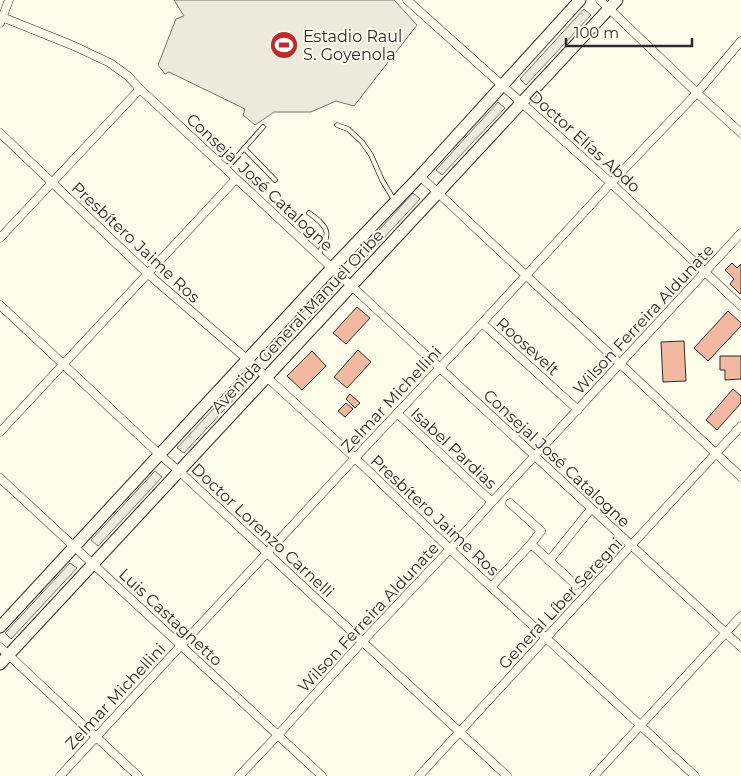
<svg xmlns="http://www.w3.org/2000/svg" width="741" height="776" viewBox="0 0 741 776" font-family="Montserrat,sans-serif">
<rect width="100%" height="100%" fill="#fdfbea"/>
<!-- green -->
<path fill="#ecebdb" stroke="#74746e" d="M174,0H394L417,25L354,106L336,101L311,112H274L255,125L243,115L245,109L169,72L165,74L158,65L176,19L184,16Z
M584,9L591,15L526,85L520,79Z
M498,102L505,108L442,175L436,170Z
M413,193L420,199L356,268L350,262Z
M328,285L335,291L270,359L264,354Z
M243,377L249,383L184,453L177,448Z
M155,471L162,477L98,546L91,540Z
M70,563L77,568L11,639L5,633Z"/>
<!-- building -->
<path fill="#f2b8a0" stroke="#2b2b2b" d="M732,263L737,268L741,264V293L740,294L730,284L734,279L725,270Z
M357,307L370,318L346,344L333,333Z
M728,311L741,323V326L708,361L694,348Z
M684,341L686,381L663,382L661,342Z
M358,350L371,362L347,388L334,377Z
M312,351L326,366L302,390L287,376Z
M720,356H741V379L725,380V370H720Z
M733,389L741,396V403L717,430L706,420Z
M350,394L360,403L355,408L346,399Z
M346,403L353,409L345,417L338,411Z"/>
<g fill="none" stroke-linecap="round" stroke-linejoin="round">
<defs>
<path id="lane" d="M337,125L348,129L362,142L371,155L382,180L394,200
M244,148L275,180
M226,169L263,127
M309,213C330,228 331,233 318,255"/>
<path id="street" d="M407,0L611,183L741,306
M600,0L697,93L741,133
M2,17L74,46L110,63L128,76L140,89L332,268L741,647
M0,23L9,0
M0,133L148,274L248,360L355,458L450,549L695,776
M420,176L741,477
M0,238L140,89
M0,305L159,454L179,471L507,776
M482,323L578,410
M397,413L492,502
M0,432L236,179
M0,478L322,776
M531,544L576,585
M549,561L591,509
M491,587L531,544L541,531L510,503
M0,647L138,776
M60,776L355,458L482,323L611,183L697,93L741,41
M239,776L278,735L362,642L450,549L492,502L741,233
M419,776L741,426
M594,776L741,616"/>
<path id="secondary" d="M0,627L332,268L420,176L580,0
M0,664L617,0"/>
</defs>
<!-- lane casing -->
<use href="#lane" stroke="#2b2b2b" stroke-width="5.5"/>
<!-- street casing -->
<use href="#street" stroke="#2b2b2b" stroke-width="9"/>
<!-- secondary casing -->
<use href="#secondary" stroke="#2b2b2b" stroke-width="13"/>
<!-- lane -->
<use href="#lane" stroke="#fdfbea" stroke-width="4"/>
<!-- street -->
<use href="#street" stroke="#fdfbea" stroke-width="8"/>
<!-- secondary -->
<use href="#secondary" stroke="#fdfbea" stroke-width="11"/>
</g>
<!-- icons -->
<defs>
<symbol id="stadium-disc" viewBox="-11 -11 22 22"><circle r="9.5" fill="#c62828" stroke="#fdfbea"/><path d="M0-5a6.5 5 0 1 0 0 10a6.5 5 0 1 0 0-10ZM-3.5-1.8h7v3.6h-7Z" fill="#fff"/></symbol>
</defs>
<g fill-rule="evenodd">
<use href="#stadium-disc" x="268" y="29" width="32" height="32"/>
</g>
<g text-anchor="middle" stroke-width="4" stroke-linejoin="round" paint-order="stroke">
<!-- poi labels -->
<g font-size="16" fill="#2b2b2b" stroke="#fdfbea" text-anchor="start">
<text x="303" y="42">Estadio Raul<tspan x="303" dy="18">S. Goyenola</tspan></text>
</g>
<!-- street labels -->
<g font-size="16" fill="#2b2b2b" stroke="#fdfbea">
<text transform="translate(585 141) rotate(42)" y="6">Doctor Elías Abdo</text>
<text transform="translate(260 182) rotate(43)" y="6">Consejal José Catalogne</text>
<text transform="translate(136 242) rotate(43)" y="6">Presbítero Jaime Ros</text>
<text transform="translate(643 319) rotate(-47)" y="6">Wilson Ferreira Aldunate</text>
<text transform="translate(297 321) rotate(-47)" y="6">Avenida General Manuel Oribe</text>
<text transform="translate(528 346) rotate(42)" y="6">Roosevelt</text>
<text transform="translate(391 399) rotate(-47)" y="6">Zelmar Michellini</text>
<text transform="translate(454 448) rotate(43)" y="6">Isabel Pardias</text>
<text transform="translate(557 458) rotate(43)" y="6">Consejal José Catalogne</text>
<text transform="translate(435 515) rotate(43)" y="6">Presbítero Jaime Ros</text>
<text transform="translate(263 530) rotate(43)" y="6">Doctor Lorenzo Carnelli</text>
<text transform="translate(560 603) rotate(-47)" y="6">General Líber Seregni</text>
<text transform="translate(171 617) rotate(43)" y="6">Luis Castagnetto</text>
<text transform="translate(368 617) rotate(-47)" y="6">Wilson Ferreira Aldunate</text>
<text transform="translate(115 696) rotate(-47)" y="6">Zelmar Michellini</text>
</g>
</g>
<!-- scale -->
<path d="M566 38v8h126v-8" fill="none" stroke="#2b2b2b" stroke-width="2.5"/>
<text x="574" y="38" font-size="15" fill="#2b2b2b" stroke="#fdfbea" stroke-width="4" paint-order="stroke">100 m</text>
</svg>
